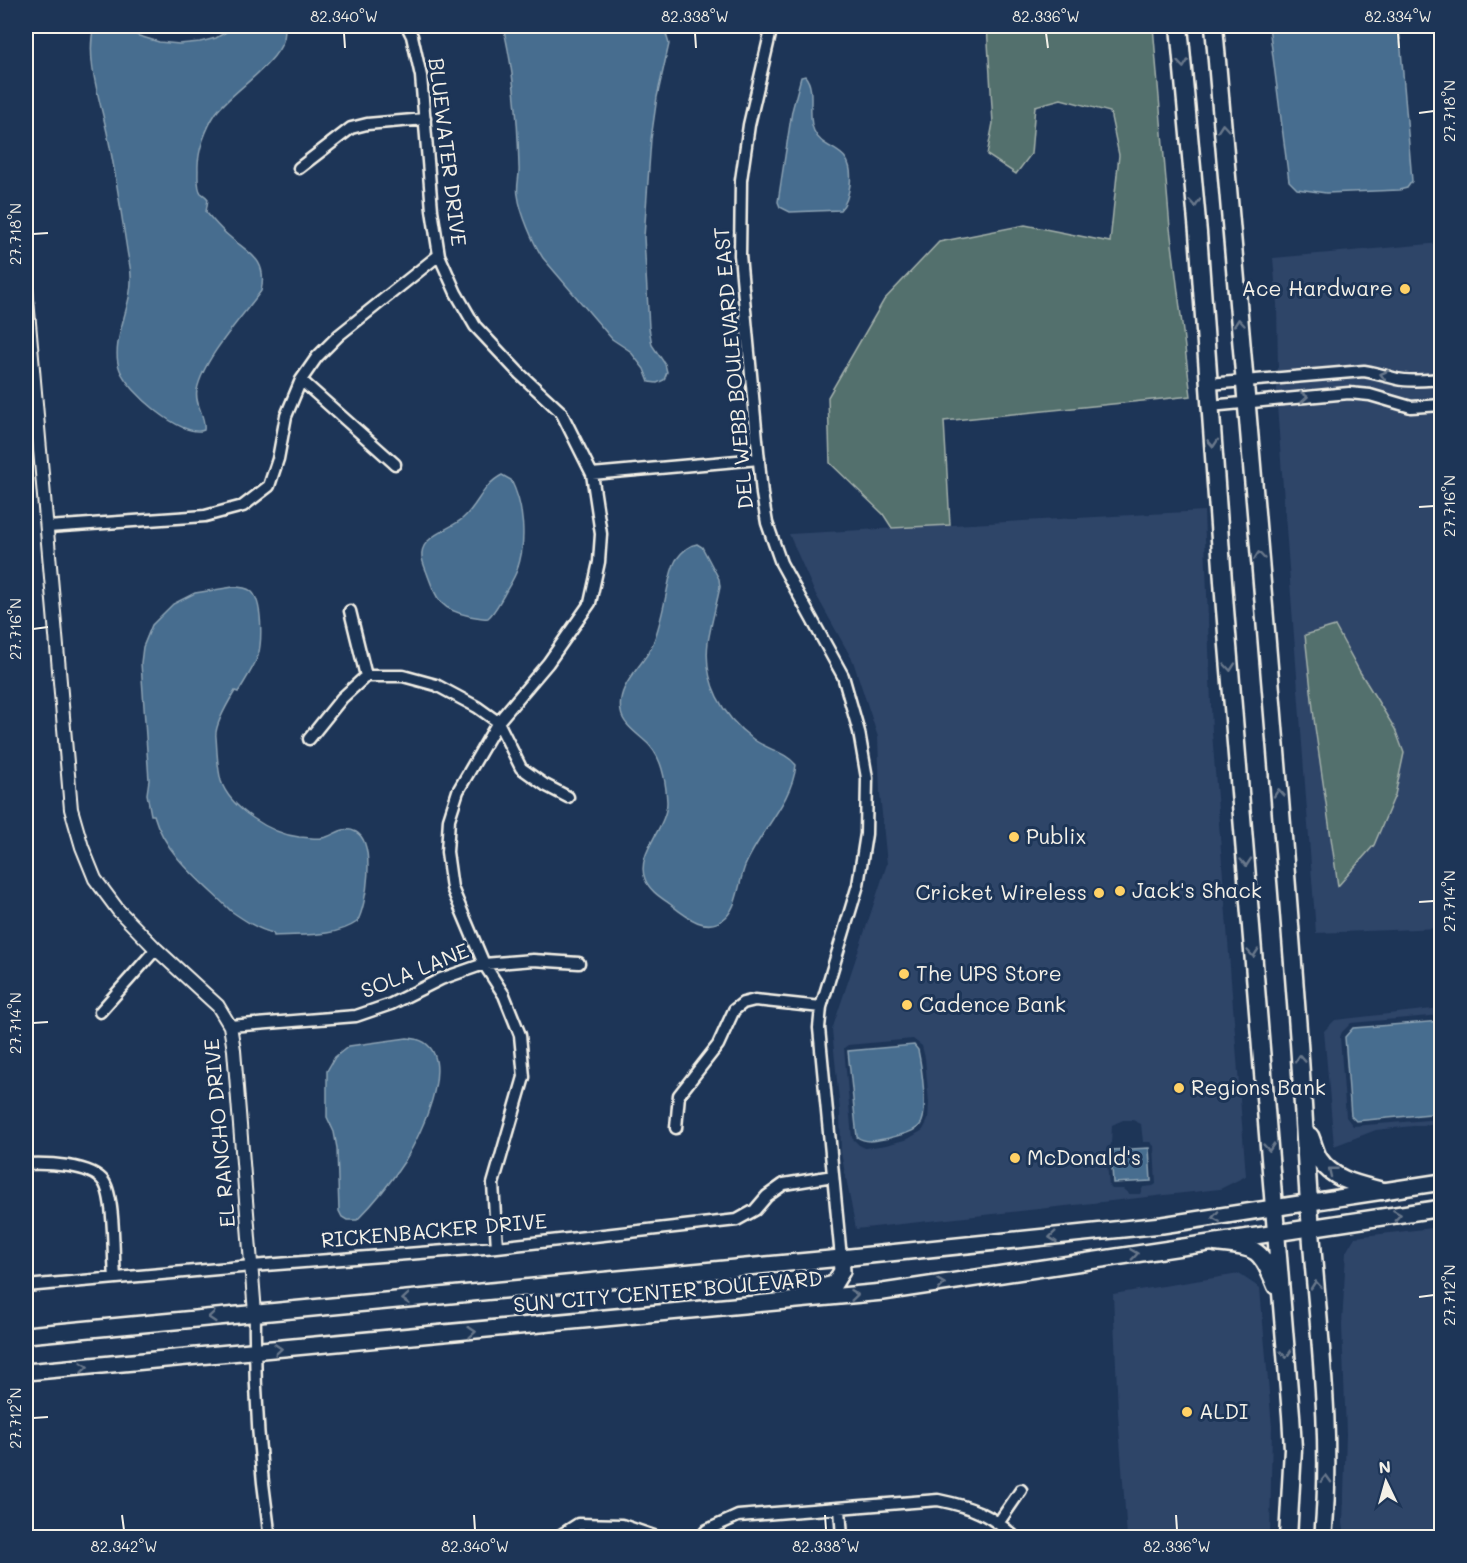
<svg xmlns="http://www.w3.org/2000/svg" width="1467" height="1563" viewBox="0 0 1467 1563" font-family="Mali,sans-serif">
<rect width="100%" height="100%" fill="#1d3557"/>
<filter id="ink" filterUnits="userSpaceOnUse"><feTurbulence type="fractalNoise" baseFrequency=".0167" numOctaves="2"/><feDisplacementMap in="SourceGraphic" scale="12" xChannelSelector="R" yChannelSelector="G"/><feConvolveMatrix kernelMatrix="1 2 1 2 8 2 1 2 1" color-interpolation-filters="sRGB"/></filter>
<g filter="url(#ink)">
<!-- built -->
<path fill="#2e4468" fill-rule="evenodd" d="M1441,243V372L1424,374L1400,372L1384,367L1363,364L1278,371L1277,304L1273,258Z
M1364,378L1382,380L1399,386H1441V398L1411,400L1372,388L1349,386L1277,392V385Z
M1349,400L1369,401L1410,413L1441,412V928L1316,933L1277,406ZM1336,627L1360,672L1395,729L1404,753L1399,773L1338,885L1315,727L1305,635Z
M1204,511L1212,732L1246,1176L1220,1189L856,1229L841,1153L840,1111L832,1030L887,864L880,794L878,737L853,661L814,591L789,534ZM913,1039L922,1046L925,1058L929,1103L928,1120L923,1130L908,1139L886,1145L865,1148L859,1145L852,1138L844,1048L848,1045ZM1123,1120H1133L1141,1124L1143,1142H1150L1154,1146L1156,1184L1153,1186L1143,1187L1140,1194H1129L1123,1189H1112L1109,1186L1106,1151L1107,1147L1111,1145L1112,1125Z
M1441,1008V1015L1351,1023L1342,1032L1340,1037L1346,1117L1353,1126L1441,1119V1123L1376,1130L1334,1146L1324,1031L1335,1020Z
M1441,1227V1537H1345L1343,1523L1346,1434L1342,1325L1346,1252L1355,1237Z
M1239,1274L1260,1288L1272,1427L1270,1537H1127L1118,1413L1113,1294Z"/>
<!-- green -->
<path fill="#526f6d" stroke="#a3b0aa" stroke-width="1.5" d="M987,26H1153L1170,228L1191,396L944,421L950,525L892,528L883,514L830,463L828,397L884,300L939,242L1025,225L1110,242L1119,155L1110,112L1061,99L1035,106L1031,154L1016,174L987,155L993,123Z
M1335,626L1360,672L1395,729L1404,753L1395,795L1374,845L1338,886L1315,727L1305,635Z"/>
<!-- water -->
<path fill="#476d8f" stroke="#8ca2b3" stroke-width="1.5" d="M94,26H120L139,36L159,42L179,44L200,42L216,38L236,26H284C293,55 232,90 216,113C206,128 197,152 198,170C198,176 197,188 201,193C204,195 206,196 208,199L206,212C214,221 221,230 230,237C250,254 268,260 261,291C242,317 203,359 197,390C194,405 206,415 204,430C182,439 128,391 120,370C109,343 133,306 131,276C131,268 128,258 127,250C121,212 116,175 108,137C101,102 85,61 94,26Z
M503,26H658L666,34L669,44L657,97L651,139L644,237L649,328L652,345L665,364L667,372L664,380L657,383L649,382L644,369L630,351L612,339L543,258C533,243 520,212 518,195C516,186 520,176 519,167C518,120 514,71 503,26Z
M1269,26H1399L1412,181L1407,188L1399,190L1326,193L1297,189L1289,181Z
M805,76C817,90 806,115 814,131C824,154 855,144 850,185C848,195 847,203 840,210L790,212L780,207L778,202L792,111L801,77Z
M502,475L511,480C524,506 527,542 517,570C514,579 508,587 504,595C499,603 495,612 488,618C481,619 477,617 470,616C440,610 437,600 427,573C424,565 419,555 424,546C431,534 451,528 462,519C478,506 482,485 502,475Z
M697,544L702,547L719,579L720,587C716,606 711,624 708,642C703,682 722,716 753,739C767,750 785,751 796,765C792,803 759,832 745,866C739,881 738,905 726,917C707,935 685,916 670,904C660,897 649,890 645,879C635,854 667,828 667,802C666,783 663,760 650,746C641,736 623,726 621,712C616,686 641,668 651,648C659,631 663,609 667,591C669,581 671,569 676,560C681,553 688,545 697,544Z
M233,587C239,587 246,587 251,591C263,601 262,642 258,656C254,667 246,679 240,689L238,692L235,691C229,701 214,725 216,737C217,749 217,766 221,781C230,808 271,834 299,837C307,837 315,839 322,838C334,837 342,824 356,832C376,843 367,905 357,922C334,938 300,934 274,936L273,933C257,929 244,920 231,911C203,883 165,855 154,815H151L147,794L149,780L141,663L143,647L152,625L173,604L195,593Z
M1441,1021V1113L1356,1121L1351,1116L1345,1037L1353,1028Z
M407,1038C467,1040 421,1135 404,1162C391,1182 374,1203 357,1220H347L342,1217L339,1211L337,1148L334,1132L327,1117V1071L335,1057L349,1046Z
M914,1045L918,1050C921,1064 929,1115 920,1125C913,1133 899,1135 889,1138C878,1140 867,1144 857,1137L848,1051Z
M1149,1148L1151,1181L1113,1183L1111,1150Z"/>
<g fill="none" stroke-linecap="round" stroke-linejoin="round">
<defs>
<path id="minor" d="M407,26L412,36L421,76L432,210L439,255L456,293L475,326L520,374L561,412L592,474L601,534L599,562L590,603L548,663L498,722L458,791L449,819L447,852L452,888L484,964L504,995L520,1035L524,1077L493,1184L497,1247
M772,26L749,125L741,180L740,255L762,494L767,523L781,563L843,676L859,732L867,778L866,834L858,885L821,1007L819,1028L841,1258
M299,168L351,128L367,124L425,119
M301,380L395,464
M1209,384L1364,371C1376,373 1386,376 1397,379C1411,382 1427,380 1442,379
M1210,406L1349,393L1370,395L1411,407L1442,405
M592,474L759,459
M48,527L205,516L243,506L269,486L278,459L286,416L301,380L317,357L339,335L439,255
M350,611L366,676
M309,739L342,698L366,676H403L436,685L477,707L498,722L521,768L545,785L568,797
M100,1012L156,949
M230,1026L356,1016L391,1004L441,979L484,964L533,960L579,963
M676,1128L679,1095L718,1045L734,1010L743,1003L755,1000L821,1007
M26,1164C45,1163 92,1164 104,1182C115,1199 113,1257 115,1278
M26,1286L252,1266L497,1247L737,1220L755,1210L767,1196L784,1184L833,1176
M255,1313C254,1388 259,1463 270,1538
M840,1508L842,1538
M999,1522L1021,1490
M556,1538L578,1524L622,1525L660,1538
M700,1538L707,1530L738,1516L938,1500C972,1507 990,1514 1016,1538"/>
<path id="tertiary" d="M26,288L71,809L82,847L95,879L118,910L156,949L218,1006L230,1026L234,1050L255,1313"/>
<path id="secondary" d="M804,1291L834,1284L842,1271L841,1258
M26,1335L841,1258L1162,1225L1442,1182
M26,1372L883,1292L1442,1208"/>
<path id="primary" d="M1179,26L1198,233L1225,609L1291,1415L1293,1449L1288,1538
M1214,26C1243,365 1274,704 1299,1043C1304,1114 1307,1185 1313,1256C1321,1350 1332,1444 1323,1538
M1310,1136C1313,1143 1315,1152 1319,1159C1334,1181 1360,1185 1383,1191
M1215,1243C1256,1248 1260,1246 1276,1286"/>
</defs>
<!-- minor casing -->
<use href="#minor" stroke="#f4f1e8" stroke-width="15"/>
<!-- tertiary casing -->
<use href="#tertiary" stroke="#f4f1e8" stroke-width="16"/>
<!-- secondary casing -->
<use href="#secondary" stroke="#f4f1e8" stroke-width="20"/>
<!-- primary casing -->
<use href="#primary" stroke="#f4f1e8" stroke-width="21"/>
<!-- minor -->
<use href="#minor" stroke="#1d3557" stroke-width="10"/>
<!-- tertiary -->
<use href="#tertiary" stroke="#1d3557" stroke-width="12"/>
<!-- secondary -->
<use href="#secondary" stroke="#1d3557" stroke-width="15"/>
<!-- primary -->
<use href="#primary" stroke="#1d3557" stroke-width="16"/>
</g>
<!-- one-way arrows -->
<defs><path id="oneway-chevron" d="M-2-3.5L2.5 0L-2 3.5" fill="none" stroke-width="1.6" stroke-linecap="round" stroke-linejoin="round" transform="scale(1.5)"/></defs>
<g stroke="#68778a">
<use href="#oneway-chevron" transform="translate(1183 64) rotate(84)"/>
<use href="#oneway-chevron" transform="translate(1223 128) rotate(-95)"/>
<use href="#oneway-chevron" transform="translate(1195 203) rotate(85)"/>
<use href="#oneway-chevron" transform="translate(1239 323) rotate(-95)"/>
<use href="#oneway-chevron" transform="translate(1384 375) rotate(-166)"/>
<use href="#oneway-chevron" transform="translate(1304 397) rotate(-5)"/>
<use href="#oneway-chevron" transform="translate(1213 443) rotate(86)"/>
<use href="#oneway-chevron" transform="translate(1259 556) rotate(-95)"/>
<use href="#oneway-chevron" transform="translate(1230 667) rotate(85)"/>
<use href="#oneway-chevron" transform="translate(1279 793) rotate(-95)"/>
<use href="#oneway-chevron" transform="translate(1246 862) rotate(85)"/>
<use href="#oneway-chevron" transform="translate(1253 953) rotate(85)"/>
<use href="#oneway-chevron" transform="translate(1300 1059) rotate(-94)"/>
<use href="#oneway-chevron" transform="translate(1269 1147) rotate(85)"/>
<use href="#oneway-chevron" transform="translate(1332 1171) rotate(-141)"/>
<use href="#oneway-chevron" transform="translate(1397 1215) rotate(-8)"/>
<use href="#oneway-chevron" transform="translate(1216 1217) rotate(171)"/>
<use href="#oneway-chevron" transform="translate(1053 1237) rotate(174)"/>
<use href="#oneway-chevron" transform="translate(1134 1254) rotate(-8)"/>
<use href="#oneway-chevron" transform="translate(941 1284) rotate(-8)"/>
<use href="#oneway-chevron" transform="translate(1316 1285) rotate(-95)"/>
<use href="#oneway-chevron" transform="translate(854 1295) rotate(-6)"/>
<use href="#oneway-chevron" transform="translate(406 1299) rotate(175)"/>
<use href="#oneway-chevron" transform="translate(212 1317) rotate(175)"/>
<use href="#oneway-chevron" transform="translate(472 1332) rotate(-5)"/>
<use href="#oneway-chevron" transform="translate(278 1349) rotate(-5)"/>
<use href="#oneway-chevron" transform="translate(1286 1354) rotate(85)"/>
<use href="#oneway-chevron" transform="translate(84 1367) rotate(-5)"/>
<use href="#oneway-chevron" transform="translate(1326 1479) rotate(-88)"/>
</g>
</g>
<!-- ticks -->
<path fill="none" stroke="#f4f1e8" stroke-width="2" d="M344,33L345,48M695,33L696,48M1046,33L1048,48M1398,33L1399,48M1419,113L1434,111M33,234L48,233M1419,507L1434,506M33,629L48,627M1419,902L1434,901M33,1023L48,1022M1419,1297L1434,1295M33,1418L48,1417M122,1515L124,1530M474,1515L475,1530M825,1515L826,1530M1176,1515L1177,1530"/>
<!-- markers -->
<g fill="#ffd166" stroke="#1d3557" stroke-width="2">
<circle cx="1405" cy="289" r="6"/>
<circle cx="1014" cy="837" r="6"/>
<circle cx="1120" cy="891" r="6"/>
<circle cx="1099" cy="893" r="6"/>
<circle cx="904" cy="974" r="6"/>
<circle cx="907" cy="1005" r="6"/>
<circle cx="1179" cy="1088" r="6"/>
<circle cx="1015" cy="1158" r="6"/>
<circle cx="1187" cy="1412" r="6"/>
</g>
<g text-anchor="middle" stroke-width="6" stroke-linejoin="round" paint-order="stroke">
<!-- street labels -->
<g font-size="21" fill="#f4f1e8" stroke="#1d3557">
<text transform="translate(447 152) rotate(83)" y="7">BLUEWATER DRIVE</text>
<text transform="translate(734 368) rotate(-95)" y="7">DEL WEBB BOULEVARD EAST</text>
<text transform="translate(415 971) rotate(-22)" y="7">SOLA LANE</text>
<text transform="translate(220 1133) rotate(-95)" y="7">EL RANCHO DRIVE</text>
<text transform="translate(434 1231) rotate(-5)" y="7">RICKENBACKER DRIVE</text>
<text transform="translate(668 1292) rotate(-5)" y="7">SUN CITY CENTER BOULEVARD</text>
</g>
<!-- poi labels -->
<g font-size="21" fill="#f4f1e8" stroke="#1d3557" text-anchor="start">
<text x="1393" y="296" text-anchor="end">Ace Hardware</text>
<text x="1026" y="844">Publix</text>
<text x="1132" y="898">Jack's Shack</text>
<text x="1087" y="900" text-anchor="end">Cricket Wireless</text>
<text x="916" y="981">The UPS Store</text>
<text x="919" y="1012">Cadence Bank</text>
<text x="1191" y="1095">Regions Bank</text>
<text x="1027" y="1165">McDonald's</text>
<text x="1199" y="1419">ALDI</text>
</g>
</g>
<!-- margin -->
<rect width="1467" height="1563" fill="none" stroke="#1d3557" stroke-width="66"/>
<!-- north arrow -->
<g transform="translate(1386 1482) rotate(355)" stroke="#1d3557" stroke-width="4.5" paint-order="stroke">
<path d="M0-4.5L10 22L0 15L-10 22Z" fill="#f4f1e8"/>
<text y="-9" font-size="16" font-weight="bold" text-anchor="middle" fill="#f4f1e8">N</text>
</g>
<rect x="33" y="33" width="1401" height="1497" fill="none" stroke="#f4f1e8" stroke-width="2"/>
<g font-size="15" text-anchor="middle" fill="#f4f1e8">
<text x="344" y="22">82.340°W</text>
<text x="695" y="22">82.338°W</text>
<text x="1046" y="22">82.336°W</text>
<text x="1398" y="22">82.334°W</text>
<text transform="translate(1450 111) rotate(-90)" y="5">27.718°N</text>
<text transform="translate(16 234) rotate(-90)" y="5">27.718°N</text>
<text transform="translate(1450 506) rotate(-90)" y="5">27.716°N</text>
<text transform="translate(16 629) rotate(-90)" y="5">27.716°N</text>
<text transform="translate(1450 901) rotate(-90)" y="5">27.714°N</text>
<text transform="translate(16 1023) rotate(-90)" y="5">27.714°N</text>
<text transform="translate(1450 1295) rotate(-90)" y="5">27.712°N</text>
<text transform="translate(16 1418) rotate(-90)" y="5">27.712°N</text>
<text x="124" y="1552">82.342°W</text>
<text x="475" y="1552">82.340°W</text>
<text x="826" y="1552">82.338°W</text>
<text x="1177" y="1552">82.336°W</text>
</g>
</svg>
